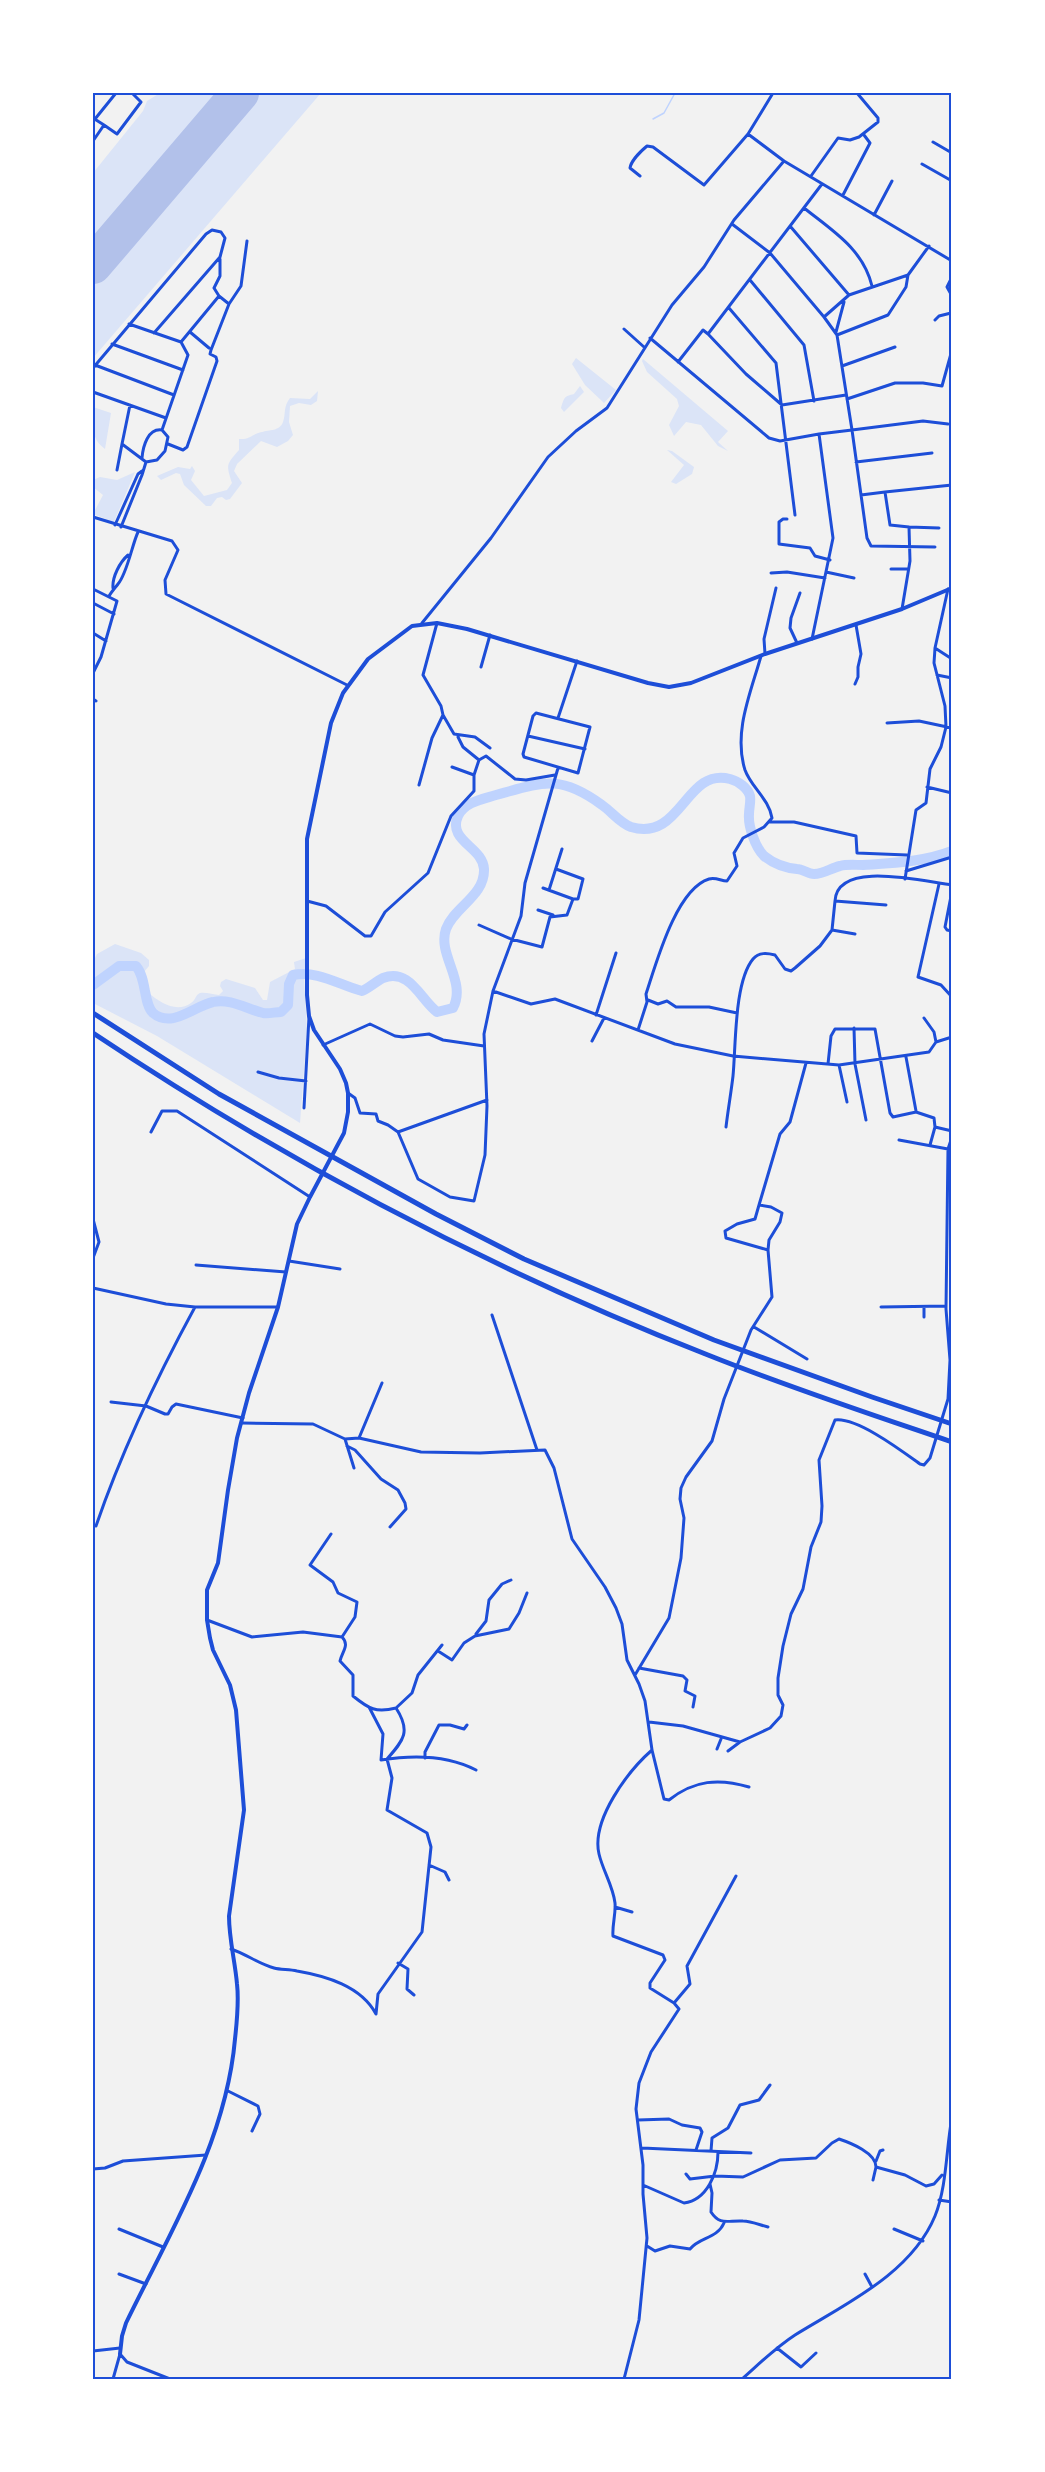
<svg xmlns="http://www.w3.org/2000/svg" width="1045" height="2472" viewBox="0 0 1045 2472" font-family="Poppins,sans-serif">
<rect width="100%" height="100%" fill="#f2f2f2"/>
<!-- green -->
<path fill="#dbe4f7" d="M160,93H224L93,246V173L143,111L147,101Z
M257,93H321L93,358V284Z
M576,358L616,390L604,403L585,385L572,364Z
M643,359L728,431L718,442L728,451L718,446L701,425L686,422L674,436L669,425L679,406L677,399L647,372L642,361Z
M580,386L584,392L564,412L561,408C564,398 564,396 574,394Z
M318,391L317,401L311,405L299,403L290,406L289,422L293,435L288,441L277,447L261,441L237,464L234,471L242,483L230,499L226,500L222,497L217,498L211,506H206L184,485L180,474L176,473L161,480L157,476L178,467L190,469L192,466L195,471L191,480L204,496L227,490L232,483C226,464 226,465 239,450V439C249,440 252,434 262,432C269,430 280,431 283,422C286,413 283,407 290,398L310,399Z
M93,407L111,413L105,449C90,439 93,423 93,407Z
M667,450L672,451L694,467L692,474L676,484L671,482L684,465Z
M135,472L114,522L93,514L103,495L93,487V480L100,477L117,480Z
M115,944L141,953L149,960V966L144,972L137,964L118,963L93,982V962L97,954Z
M306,958V969L292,973L286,983L285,1004L280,1009C256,1012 246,1001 225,999C199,997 154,1041 149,993C160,1003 177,1013 191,1003C196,1000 195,995 200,993C206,992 214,995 219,995L223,991L220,986L221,982L226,979L255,988L263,1000H267L270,982L295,969L294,962Z
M129,967L135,968C145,981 139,1005 152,1015C174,1033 199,1004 223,1004C237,1004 250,1013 264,1016C269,1017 276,1015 282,1014C295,1001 287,991 295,977L304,978L307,1030L300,1123L157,1036L93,1003V988L120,968Z"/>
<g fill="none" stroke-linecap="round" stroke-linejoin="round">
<!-- stream -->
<path stroke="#bfd3fe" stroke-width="1.5" d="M653,119L664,113L675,93"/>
<!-- river -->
<path stroke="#bfd3fe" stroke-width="10" d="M93,985L119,966H136C147,979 143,1003 153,1013C172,1029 194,1006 213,1002C230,998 247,1009 263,1013C269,1014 275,1012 281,1012L288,1005L289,984L293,975C318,970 339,985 362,991C369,988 375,982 383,978C410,968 420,999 437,1012L453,1008C467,981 437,955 446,929C454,907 485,896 484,869C483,847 447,841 458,816C464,802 483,799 496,795C543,782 560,774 602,805C612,812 620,823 631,827C682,842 685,767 730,779C738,781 748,788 750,796C751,802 749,808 749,814C748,826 755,847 764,856C774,864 785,868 797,869C803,869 808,874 814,874C824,874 831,868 840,866C847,864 855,865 863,865C892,863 924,862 952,851"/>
<!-- runway -->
<path stroke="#b2c1ea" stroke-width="38" d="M93,265L240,93"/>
<!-- minor -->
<path stroke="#1d4ed8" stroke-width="3" d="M93,118L104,125
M95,119L116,93
M748,134L784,161L952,261
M93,141L104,125L117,134L141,102L132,93
M933,142L952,153
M922,164L952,181
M640,176L630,168C631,161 641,151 647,146L653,147L704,185L748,134L773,93
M811,176L838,138L850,140L859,137L878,122V118L857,93
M822,184L708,334L746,374L782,405L846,395
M843,195L870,143L864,135
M804,208C833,231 863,249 872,286
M874,215L892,181
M732,224L770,253L824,317L849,295L908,275L929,246
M790,226L849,295
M220,259V276L214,288L219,296L229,304
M750,280L804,345L814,401
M729,308L776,363L795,515
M824,317L837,335L852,430L923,421L948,424
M935,320L939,316L951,313L952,296L947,287L952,277
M129,324L181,342L188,355L162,430L168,437L165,451L157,460L146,462
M624,329L644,347
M190,332L209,348
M836,332L844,302
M837,335L888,315L906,287L908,275
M650,338L769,438L780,441L819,434
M181,342L219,296
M112,344L183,370
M678,362L703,330L708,334
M95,365L174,395
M842,366L895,347
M93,368L206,234L212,230L221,232L225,238L220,257L154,333
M93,392L166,418
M847,399L895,383H923L942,386L952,350
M130,405L122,444L146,462
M168,444L183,450L187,447L217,361L216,357L210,354L211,350L229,304L241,286L247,241
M142,458C143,446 148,428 162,430
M856,462L932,453
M117,470L122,444
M885,492L952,485
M861,495L885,492L890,525L909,527L910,561L902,609
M93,517L172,541L178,550L165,580L166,594L347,685
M787,519H783L779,522V544L810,548L815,556L830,560
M115,525L138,474L142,471
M121,527L142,475L146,462
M909,527L939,528
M891,569H908
M826,572L854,578
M771,573L787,572L825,578
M113,588C112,577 120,562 128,555
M93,589L117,601L101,657L93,673
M109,596C112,591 114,589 118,584C127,574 132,545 138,532
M93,603L114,614
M422,623L491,538L548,457L576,431L607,408L672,305L704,267L734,220L784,161
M437,623L423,675L441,706L443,715
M93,633L106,641
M812,639L833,538L819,434L852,430L867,538L871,546L935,547
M797,643L790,628L791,618L800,593
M935,648L952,659
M765,654L764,639L776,588
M481,667L490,635
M937,675L952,678
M855,684L858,677V667L861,654L856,625
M93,699L96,701
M536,713L590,727L578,773L524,757L523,754L533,716Z
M558,718L577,661
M887,723L919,721L952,728
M528,736L585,749
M458,737L463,747L479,760
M452,767L474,775
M419,785L432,738L443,715L454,734L475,737L490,748
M927,787L952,793
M770,822H794L856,836L857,853L907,855
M906,871L952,857
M905,879L916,810L926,803L930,769L941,747L946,727L945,706L934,663L935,648L948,589
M939,884L918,977L941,985L952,997
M543,888L573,899
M549,890L562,849
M952,891L945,927L947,930L952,931
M307,901L326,906L365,936H371L385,912L428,873L451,816L474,791V775L479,760L486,756L515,779L526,780L555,775
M886,905L835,901C837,859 925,882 952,885
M538,910L553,915
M479,925L511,939L542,947L550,917L567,915L573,899H578L583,879L556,869
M832,930L855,934
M493,991L531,1004L555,999L675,1044L733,1056L839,1065L929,1052L936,1042L952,1037
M648,1000L658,1004L667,1001L676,1007H709L737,1013
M596,1015L616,953
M924,1018L934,1032L936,1042
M854,1028L855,1064L866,1120
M638,1030L647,1002L646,994C656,964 676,889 709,879C716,877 721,881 727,881L737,866L734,853L743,838L764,827L772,818C769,799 751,787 745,770C733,732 751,692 761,656
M592,1041L604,1018
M323,1045L370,1024L395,1036L403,1037L429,1034L443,1040L484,1046
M906,1057L916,1111
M828,1064L831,1036L835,1029H875L890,1113L893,1117L916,1112L934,1118L935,1127L930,1145
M839,1065L847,1102
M258,1072L279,1078L306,1081
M348,1093L355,1098L360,1113L376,1114L378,1121L388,1125L398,1132L418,1179L450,1197L474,1201L485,1155L487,1106L484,1034L493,991L521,916L525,883L558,768
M304,1108L309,1017
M726,1127C728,1110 731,1093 733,1076C736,1046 734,982 753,959C759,952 767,953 775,955L785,969L791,971L795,968L820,946L832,930L835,901
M935,1127L952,1131
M151,1132L162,1111H177L310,1197
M398,1132L487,1100
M899,1140L948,1149
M759,1205L780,1134L790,1122L806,1063
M93,1219L99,1242L93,1258
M289,1261L340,1269
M196,1265L286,1272
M93,1288L166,1304L195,1307H278
M881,1307L946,1306
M924,1307V1317
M492,1315L537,1450
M754,1327L807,1359
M111,1402L146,1406L165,1414H168L172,1407L176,1404L243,1418
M242,1423L313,1424L345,1439L359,1438L421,1452L480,1453L545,1450L554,1468L572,1539L605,1587L616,1608L622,1624L627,1660L639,1684L645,1701L652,1750L664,1799L669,1800C694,1780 719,1778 749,1787
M359,1438L382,1383
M345,1439L354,1468
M347,1446L355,1450L381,1479L398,1490L405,1503L406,1509L390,1527
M96,1526C122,1450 157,1377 195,1307
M331,1534L310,1565L333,1582L338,1593L357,1602L355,1617L342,1637
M207,1620L252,1637L303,1632L342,1637C350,1645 342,1652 340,1661L353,1675V1696C369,1709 376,1713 396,1708C411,1731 404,1740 387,1759L392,1778L387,1810L427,1833L431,1847L422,1932L378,1994L376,2014C361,1986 326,1976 297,1971C289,1969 281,1970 274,1968C259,1964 246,1954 231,1949
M476,1634L486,1621L489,1600L502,1584L511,1580
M438,1651L452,1660L464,1643L475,1636L509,1629L519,1613L527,1593
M639,1668L683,1676L687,1680L685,1691L695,1696L693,1707
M635,1675L669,1618L681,1558L684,1518L680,1499L681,1488L686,1477L712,1441L724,1399L751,1330L772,1297L768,1250L769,1240L780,1222L782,1213L771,1207L759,1205L755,1219L737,1224L725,1231L726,1238L768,1250
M369,1707L383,1734L381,1760C412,1755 447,1755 476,1770
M396,1708L412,1693L418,1675L442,1645
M649,1722L683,1726L740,1742L770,1728L781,1716L783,1705L778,1695V1678L783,1646L791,1614L803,1589L811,1547L821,1522L822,1506L819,1460L835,1420C857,1417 902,1451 920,1464L924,1465L930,1458L948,1399L950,1360L946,1309L948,1149L952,1137
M717,1749L721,1739
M728,1751L740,1742
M425,1758V1752L439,1725H450L464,1729L467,1725
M429,1865L445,1872L449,1880
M615,1907L632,1912
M398,1963L408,1969L407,1989L414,1995
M674,2003L690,1984L687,1966L736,1876
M228,2091L258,2106L260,2114L252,2131
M638,2120L669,2119L682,2125L700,2128L702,2132L696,2150
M642,2148L751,2153
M711,2151L712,2138L728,2128L740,2105L759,2100L770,2085
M876,2161L880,2151L883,2150
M93,2169L105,2168L123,2161L206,2155
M686,2174L690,2179L715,2176L743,2177L780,2160L816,2158L832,2143L839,2139C851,2143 876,2153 876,2167L905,2175L926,2186L934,2184L942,2175
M873,2180L876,2167
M710,2184L712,2193L711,2212C720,2226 728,2220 743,2221C751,2221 760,2225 768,2227
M643,2185L684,2203C707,2200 718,2173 718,2152
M939,2200L952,2202
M119,2229L163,2247
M894,2229L923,2241
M647,2246L655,2251L670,2246L690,2249C699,2237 717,2239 724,2223
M119,2274L146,2284
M865,2274L872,2287
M777,2348L801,2367L816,2353
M93,2351L120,2348
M113,2379L120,2354L127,2362L170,2379
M624,2379L639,2320L647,2238L643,2194V2165L636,2109L639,2083L651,2052L679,2009L674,2003L650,1988V1983L665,1960L663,1955L613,1936C612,1925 616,1914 615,1903C613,1886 603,1871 599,1854C591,1820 628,1771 652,1750
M742,2379C759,2364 775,2348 795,2335C845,2304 911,2274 935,2216C947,2186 946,2149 952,2117"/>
<!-- tertiary -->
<path stroke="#1d4ed8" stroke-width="4" d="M120,2354L122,2336L126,2323C170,2232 226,2142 235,2039C237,2021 239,2001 237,1984C235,1961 229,1939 229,1916L244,1810L236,1710L230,1685L213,1650L210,1638L207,1620V1590L218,1563L228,1490L237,1438L249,1393L278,1307L297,1224L310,1197L344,1133L348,1112V1093L346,1083L340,1069L314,1030L309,1016L307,995V839L331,723L343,693L368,659L412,626L437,623L467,629L648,683L669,687L691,683L765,654L902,609L952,588"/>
<!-- motorway -->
<path stroke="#1d4ed8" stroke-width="5" d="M93,1013L219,1094L436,1214L524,1259L714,1340L872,1397L952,1424
M93,1033C285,1161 493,1271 708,1355C788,1387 870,1414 952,1442"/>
</g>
<!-- border -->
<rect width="1045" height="2472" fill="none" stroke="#ffffff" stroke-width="189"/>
<rect x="94" y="94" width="856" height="2284" fill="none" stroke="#1d4ed8" stroke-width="2"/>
</svg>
